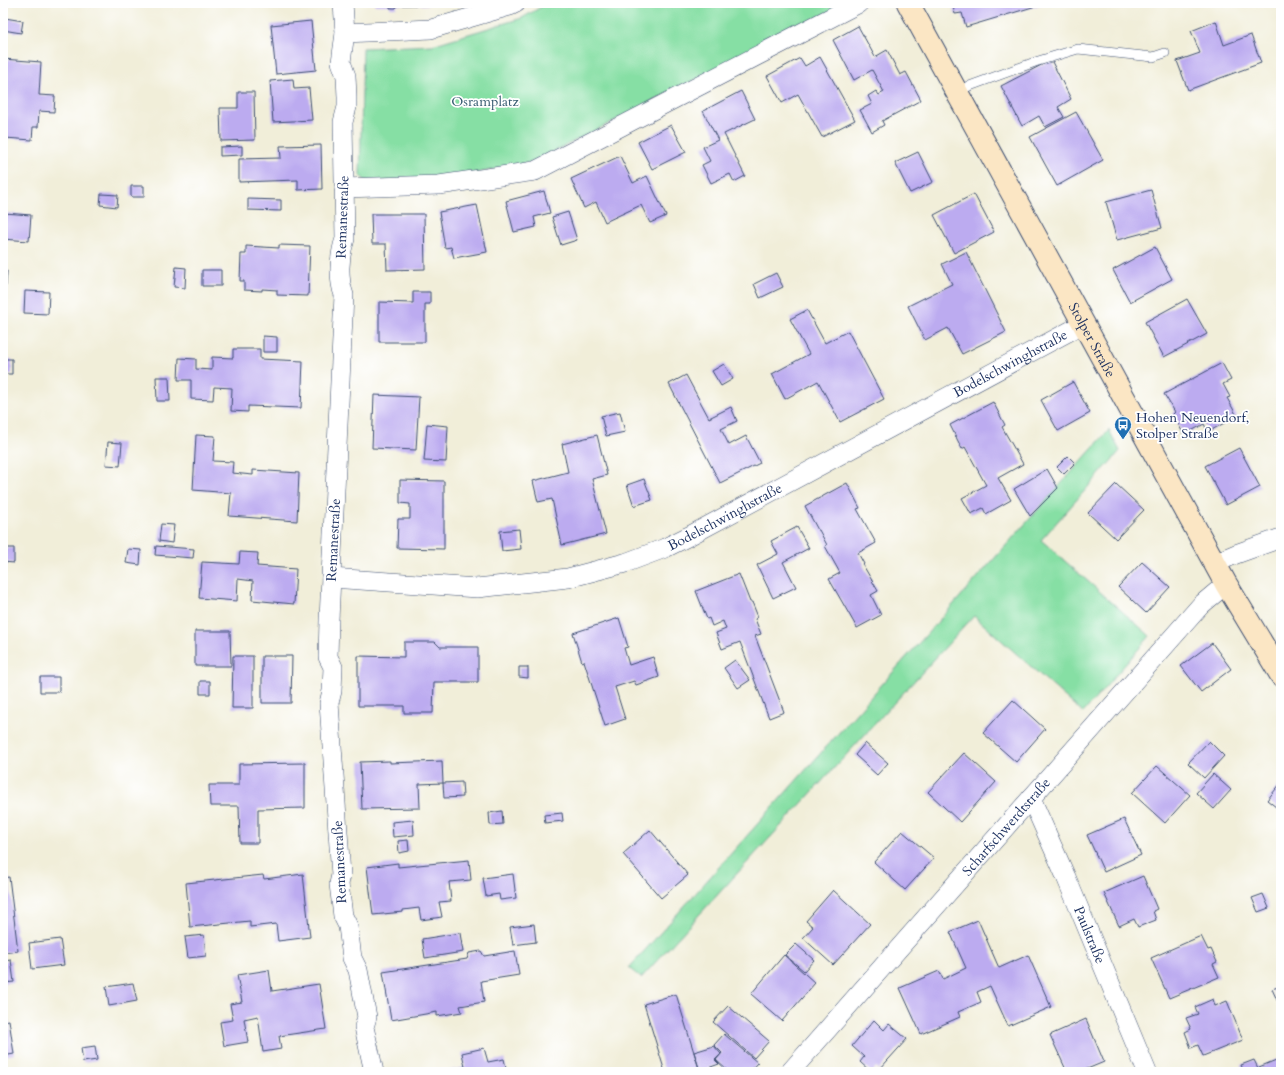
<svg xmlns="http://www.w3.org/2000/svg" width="1284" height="1075" viewBox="0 0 1284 1075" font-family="Cardo,serif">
<rect width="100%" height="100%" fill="#fff"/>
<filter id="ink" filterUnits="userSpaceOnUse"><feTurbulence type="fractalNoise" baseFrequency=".025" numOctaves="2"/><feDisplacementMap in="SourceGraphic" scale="8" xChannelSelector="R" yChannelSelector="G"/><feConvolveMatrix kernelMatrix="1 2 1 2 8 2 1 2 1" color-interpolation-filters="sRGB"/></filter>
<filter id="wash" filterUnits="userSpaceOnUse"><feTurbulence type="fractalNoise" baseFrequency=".012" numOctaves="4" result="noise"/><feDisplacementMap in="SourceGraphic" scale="16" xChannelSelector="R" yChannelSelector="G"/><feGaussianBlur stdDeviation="0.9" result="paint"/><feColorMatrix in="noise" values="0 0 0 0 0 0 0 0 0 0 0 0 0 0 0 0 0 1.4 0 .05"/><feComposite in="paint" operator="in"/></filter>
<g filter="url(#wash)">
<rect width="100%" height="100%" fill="#f1eed9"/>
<!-- green -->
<path fill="#86dfa4" stroke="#508781" d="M548,3H847L533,162L446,179L369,183L360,176L363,48L432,45L522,18Z
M1109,430L1120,451L1041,540L1150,636L1083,713L974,616L641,978L629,968Z"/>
<g id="blocks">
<!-- building -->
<path fill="#bcabf0" d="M375,3H428L429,5H397L396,8H390V5H375Z
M952,3H1046L966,27L962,13L955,14Z
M5,18L23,21L21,33L3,30Z
M311,21L316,70L276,74L271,25Z
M1216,21L1224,45L1251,35L1261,63L1188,90L1177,61L1200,53L1191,31Z
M858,26L875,57L887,50L900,75L906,72L921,100L882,121L884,125L872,132L860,110L872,104L868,96L876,91L879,95L884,92L872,70L854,80L833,40Z
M820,57L855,120L822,137L798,94L782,103L767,76L800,58L805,66Z
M3,59L41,62L39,95L55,96L54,112L39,111L38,127H33L32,140L5,138L6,114H3Z
M1051,60L1071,99L1058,107L1064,117L1045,127L1039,116L1022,126L1001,86Z
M293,79L294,89L309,88L312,120L273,122L270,81Z
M741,91L755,119L724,134L745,176L734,182L730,174L711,183L702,165L710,161L703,147L718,140L703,111Z
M238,92H254L255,140L221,141L220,108H238Z
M1076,112L1103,160L1057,186L1030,137Z
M671,125L686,152L652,169L638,142Z
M321,145L322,189L298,190V180L239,182V159L281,158L280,146Z
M242,146V155L220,156V147Z
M918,152L933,182L910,193L895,163Z
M620,156L633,183L647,176L666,216L650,223L641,205L605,222L596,202L584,208L571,179Z
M131,186H144V197H131Z
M1151,190L1162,228L1117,240L1106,202Z
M544,191L550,213L534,217L536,227L514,232L506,201Z
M101,194L118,195L117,207L100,205Z
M974,194L994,232L954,253L934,215Z
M248,199L281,200V211L248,210Z
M477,205L487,252L454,258L451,247L445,248L439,212Z
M568,212L577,240L561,245L552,217Z
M4,213L31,215L29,241L3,239Z
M371,214H424L425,269L387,270L386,244H372Z
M279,245L310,246L308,296L277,295V290L262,289V291L244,290V281H240L241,254H246V246L279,248Z
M1155,247L1172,279L1130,302L1113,270Z
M966,252L1006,332L962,354L948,328L925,340L908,306L952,284L942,264Z
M176,267L186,268L185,288L174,287Z
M202,270H221V286H202Z
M3,271H7L6,286H3Z
M776,273L783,287L760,298L754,284Z
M25,291L49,292L48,314L24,313Z
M413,292H430V304H425V342H379V302L413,303Z
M1187,299L1207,334L1164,357L1145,322Z
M807,310L825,343L848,331L884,399L840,422L818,381L785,399L772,374L809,354L790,319Z
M263,336L277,337V352H263Z
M233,349H260V359L303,361L301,408L248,406V412L231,411L232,388L214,387L213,400L191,399V380H178L179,358L196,359V369L212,370V357L233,358Z
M3,359H12V374H3Z
M1222,363L1231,380L1223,384L1230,397L1227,398L1237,416L1208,432L1204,424L1184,435L1173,414L1175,412L1164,394Z
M724,364L733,379L721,386L712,371Z
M686,375L709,418L731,407L737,421L721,429L729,445L746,436L760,463L720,483L669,384Z
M156,377H169L170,401H157Z
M1073,382L1090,413L1058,431L1041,400Z
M374,395L419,397L416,450L372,448Z
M993,402L1005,425L1002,427L1023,464L998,478L1011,500L986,514L983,508L971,514L962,498L986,485L965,447L962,449L950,425Z
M620,412L625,432L606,436L601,416Z
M427,424L448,426L446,462L424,461Z
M196,435L215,436L213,461L233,462L232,473L253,475V470L299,473L297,521L229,516L231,493L193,490Z
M597,435L607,475L592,479L606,534L562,545L552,499L538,502L533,481L568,472L562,444Z
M108,442L122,443L120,466L106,465Z
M1239,448L1260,487L1226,505L1205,466Z
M1068,456L1075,463L1064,474L1057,467Z
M1047,469L1058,488L1030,516L1014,489Z
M644,479L652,500L634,506L627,485Z
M400,480L444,481V549L397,548L398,519H410V504L400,503Z
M847,483L860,508L857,509L876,543L858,553L864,564L863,565L878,591L871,595L881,615L857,628L829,579L840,573L825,546L827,545L819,530H818L805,506Z
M1116,484L1144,510L1116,539L1088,513Z
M161,524L174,525L172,543L159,541Z
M797,527L809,548L783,562L796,587L773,598L757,565L778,554L771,541Z
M519,529L521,549L502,551L500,531Z
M156,546L194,549L193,558L155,555Z
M3,548H14V563L3,562Z
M128,549L141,550L140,565L126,563Z
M240,552L258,553L257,566L296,569L294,604L252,600L253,581L238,579L237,601L199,598L202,562L239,564Z
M1142,562L1170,587L1146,613L1118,587Z
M739,574L750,602H752L758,617L755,619L761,634L755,636L784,712L769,718L740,642L722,649L716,633L726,629L723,621L712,626L709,618L707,619L696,591Z
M619,618L628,647L624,648L629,665L653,657L659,677L636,685L634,681L615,687L625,719L605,726L584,661L582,662L573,633Z
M195,631H230L231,666H195Z
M404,642H435L440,647H478V682H434L433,713H404V706H358V656L404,657Z
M1212,643L1231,669L1201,692L1181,666Z
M233,656H253V708H232Z
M262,656H292L291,703H262Z
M735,660L750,680L738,688L724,668Z
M519,667H528V678L519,677Z
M40,677H59V692H40Z
M200,681H210V694H200Z
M1013,700L1045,729L1016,762L983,733Z
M1209,741L1224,756L1204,778L1188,763Z
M865,743L888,763L877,775L855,755Z
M964,753L996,782L960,822L928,792Z
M390,761V763L442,761L443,783L419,784L420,808L362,809L360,762Z
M305,763V808L258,809V843H240L239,806H210L209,785H239V764Z
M1157,766L1190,795L1165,823L1132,793Z
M1213,774L1231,790L1214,809L1196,793Z
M462,782L463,797L444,798L443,783Z
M1281,783V811L1267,800Z
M502,811L503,824L490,825L489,813Z
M562,813L563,821L545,823L544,815Z
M1124,819L1141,855L1104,872L1087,835Z
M413,820L414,835L393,837L392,822Z
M650,830L688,875L661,898L623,854Z
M902,831L934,858L905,890L874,862Z
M408,840L409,851L399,853L398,841Z
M469,860L471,880L449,882L451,901L439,902L442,917L421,920L419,908L403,910V912L373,915L367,867L398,863V867Z
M303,874L310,937L278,941L276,924L250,927V921L190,927L186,883L263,875L264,879Z
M513,874L516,898L500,900L499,894L486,896L483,878Z
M1143,876L1157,909L1153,911L1156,920L1138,927L1134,919L1119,926L1104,893Z
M9,877L18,951L3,953V878Z
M833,890L870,924L833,965L803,938L813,927L806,921Z
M1263,894L1269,908L1258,912L1252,898Z
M978,920L999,968L1028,955L1051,1007L1008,1026L990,986L977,992L981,1002L958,1012L960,1017L921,1034L900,988L939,971L943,979L966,968L950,932Z
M534,924L536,942L513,945L510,927Z
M460,933L463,952L425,958L422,939Z
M204,935L206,956L188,958L185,937Z
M1201,936L1208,950L1211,949L1217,962L1213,964L1219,977L1169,998L1151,958Z
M60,939L64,965L32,969L29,943Z
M796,944L814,960L804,971L785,955Z
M481,951L484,956L515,951L519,975L481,981L484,1002L460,1006L462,1012L437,1016V1012L391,1020L383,972L467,959L469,953Z
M784,955L815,983L782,1021L751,994Z
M11,960L14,982L3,983V961Z
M269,970L272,991L319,984L326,1029L279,1036L281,1049L263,1052L258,1016L244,1019L248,1042L224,1046L220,1022L233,1020L230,1004L242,1002L237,975Z
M133,983L137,1001L109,1006L106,987Z
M1281,986V1009L1272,989Z
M676,994L700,1072H665L644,1004Z
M1213,999L1215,1006L1227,1001L1243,1040L1203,1056L1198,1045L1191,1048L1185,1032L1191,1029L1186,1018L1198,1014L1195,1007Z
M728,1006L769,1041L754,1058L713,1022Z
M1086,1019L1104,1062L1080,1072H1067L1050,1035Z
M9,1020L14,1054L3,1056V1021Z
M874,1020L884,1030L889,1024L907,1039L879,1070L876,1068L873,1072H871L860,1062L864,1057L852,1046Z
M724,1034L758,1063L750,1072H729L716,1060L722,1053L714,1045Z
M95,1046L97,1060L83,1062L81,1048Z
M714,1046L721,1054L715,1060L719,1064L700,1071L694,1052Z
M484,1048L488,1062L504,1059L507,1072H449L448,1071L465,1067L462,1053Z
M1281,1058V1071L1278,1072H1262L1259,1067Z
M1254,1060L1260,1072H1244L1241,1065Z"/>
</g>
</g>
<g filter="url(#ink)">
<use href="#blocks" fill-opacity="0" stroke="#3b4c70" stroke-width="1"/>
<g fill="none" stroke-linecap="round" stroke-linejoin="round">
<defs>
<path id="lane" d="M956,91L1035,62L1078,49L1153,57L1165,53"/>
<g id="street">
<path d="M343,3L345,33L341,62L346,76L347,97V107L343,122L345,239C339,256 338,279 344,295L329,620L328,657L333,667L332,691L329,703L341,875L339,884L343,916L348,926L352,958L358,970L367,1017L364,1027L374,1072"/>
<path d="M345,33L431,29L510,6L516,3"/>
<path d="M344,188L439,185L535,171L859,3"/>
<path d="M1215,563L1236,554L1281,538"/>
<path id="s1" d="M331,578L477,588L568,578L625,563L665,548L689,536L1083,324"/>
<path id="s2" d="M1031,798L1066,877L1147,1072"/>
<path id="s3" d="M790,1072L1201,605L1226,584"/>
</g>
<g id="secondary">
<path id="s4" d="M908,3L1226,584L1281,675"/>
</g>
</defs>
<!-- lane casing -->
<use href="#lane" stroke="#3b4c70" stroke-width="10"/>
<!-- street casing -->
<use href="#street" stroke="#3b4c70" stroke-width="20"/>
<!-- secondary casing -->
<use href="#secondary" stroke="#3b4c70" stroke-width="24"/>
<!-- lane -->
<use href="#lane" stroke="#fff" stroke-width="9"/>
<!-- street -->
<use href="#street" stroke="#fff" stroke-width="19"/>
<!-- secondary -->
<use href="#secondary" stroke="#fbe6c4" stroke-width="22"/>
</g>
</g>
<!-- icons -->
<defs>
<symbol id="bus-pin" viewBox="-11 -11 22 30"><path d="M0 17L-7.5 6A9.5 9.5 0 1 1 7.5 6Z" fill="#1f6fb2" stroke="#fff"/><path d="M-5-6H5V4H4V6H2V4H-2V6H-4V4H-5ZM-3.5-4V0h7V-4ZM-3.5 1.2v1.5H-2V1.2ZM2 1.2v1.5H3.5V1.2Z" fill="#fff"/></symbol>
</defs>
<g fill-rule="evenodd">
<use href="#bus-pin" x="1113" y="415" width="20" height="27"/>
</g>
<g text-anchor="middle" stroke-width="3.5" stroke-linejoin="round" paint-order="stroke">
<!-- park labels -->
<g font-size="14" fill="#365b70" stroke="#fff">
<text x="485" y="106">Osramplatz</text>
</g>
<!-- street labels -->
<g font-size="14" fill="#1b2f5e" stroke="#fff">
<text transform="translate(342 217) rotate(-88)" y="5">Remanestraße</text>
<text dy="5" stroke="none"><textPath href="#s4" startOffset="384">Stolper Straße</textPath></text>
<text dy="5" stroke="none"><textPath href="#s1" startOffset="731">Bodelschwinghstraße</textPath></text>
<text dy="5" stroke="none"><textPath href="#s1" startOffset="407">Bodelschwinghstraße</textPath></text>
<text transform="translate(333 540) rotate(-87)" y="5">Remanestraße</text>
<text dy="5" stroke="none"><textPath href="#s3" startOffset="327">Scharfschwerdtstraße</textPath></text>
<text transform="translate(339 862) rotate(-93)" y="5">Remanestraße</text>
<text dy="5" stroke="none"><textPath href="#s2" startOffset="149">Paulstraße</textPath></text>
</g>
<!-- poi labels -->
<g font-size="14" fill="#1b2f5e" stroke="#fff" text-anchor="start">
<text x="1136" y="422">Hohen Neuendorf,<tspan x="1136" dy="16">Stolper Straße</tspan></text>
</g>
</g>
<!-- margin -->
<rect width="1284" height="1075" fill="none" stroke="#fff" stroke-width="16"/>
</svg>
